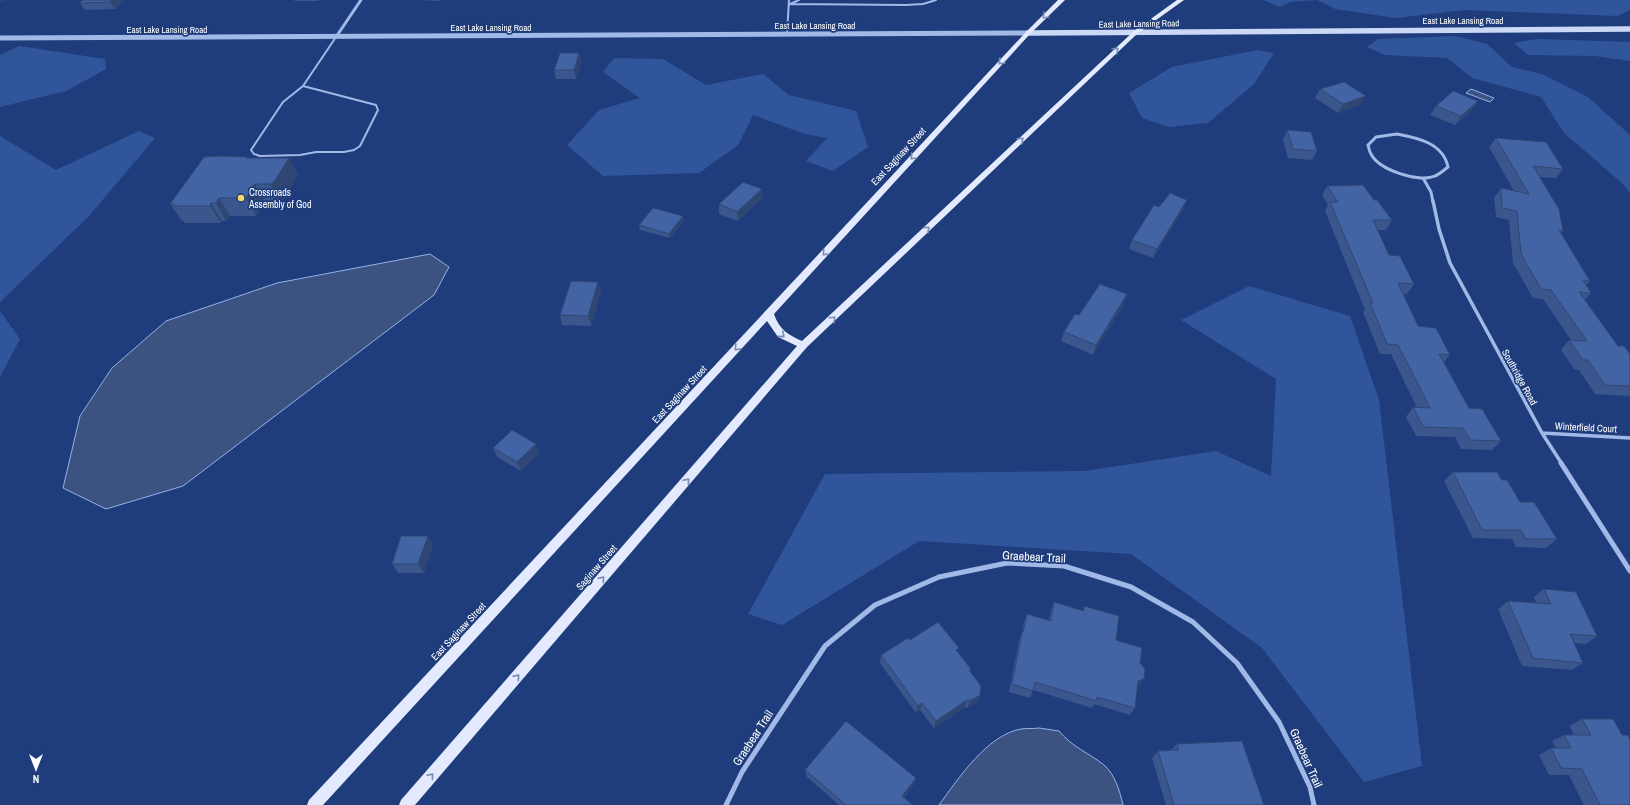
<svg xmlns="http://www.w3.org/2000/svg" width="1630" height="805" viewBox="0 0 1630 805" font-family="'Archivo Narrow',sans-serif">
<rect width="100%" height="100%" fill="#1f3d7c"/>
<!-- green -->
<path fill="#31559b" d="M1263,0H1630V10L1618,16L1465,10L1396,18L1335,9L1317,0L1290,2L1280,7Z
M1455,36L1487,44L1512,67L1542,74L1588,97L1630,135V193L1622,183L1564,133L1541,97L1472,78L1447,58L1385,55L1367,47L1378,39Z
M1538,39L1630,42V61L1595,56L1528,55L1514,43Z
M19,46L105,59L106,69L66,91L0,107V55Z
M1258,50L1274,53L1254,84L1208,123L1169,127L1142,118L1129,93L1172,67Z
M614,58L663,59L706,85L763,74L789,95L856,111L868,147L833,171L806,161L827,138L805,134L753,115L738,145L699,173L603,176L567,145L599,110L640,98L603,72Z
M139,131L155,138L89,216L0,302V136L56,170Z
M1249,286L1350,316L1379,400L1422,766L1364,782L1262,648L1131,554L919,541L782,625L748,614L825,474L1085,471L1216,451L1271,476L1276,379L1181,320Z
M0,311L20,339L0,377Z"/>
<!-- water -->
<path fill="#3c5381" stroke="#94b2e9" d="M1471,89L1494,98L1490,102L1466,93Z
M430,254L449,267L434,295L183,486L106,509L63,488L80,416L112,368L166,321L277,283Z
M1039,728L1059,731C1072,747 1089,753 1104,765C1115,774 1120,792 1123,805H939C958,779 987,735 1021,729C1027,728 1033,729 1039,728Z"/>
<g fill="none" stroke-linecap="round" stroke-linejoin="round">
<!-- service -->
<path stroke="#a1b9e7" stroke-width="2" d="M789,4L906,5L923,4L936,0
M790,4L799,0
M787,34L789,0
M303,86L376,105L378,110L360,146L354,150L344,152H316L300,155L260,156L254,154L251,150L283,102Z
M303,86L336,37"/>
<!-- minor-far2 -->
<path stroke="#a1b9e7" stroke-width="3" d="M336,37L361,0
M1397,134C1418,138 1443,143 1448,167C1444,170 1440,174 1435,176C1419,183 1379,170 1371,154C1369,151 1369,148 1368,145L1376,137Z
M1423,178L1431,192L1433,202"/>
<!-- minor-far1 -->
<path stroke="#a1b9e7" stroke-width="3.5" d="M1433,201L1439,229L1450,263L1542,433L1562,464
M1542,433L1630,438"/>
<!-- minor -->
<path stroke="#a1b9e7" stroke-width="5" d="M1561,463L1630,571
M726,805L742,772L825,646L875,605L939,577L1007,563L1064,566L1131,587L1193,622L1237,663L1279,722L1310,787L1314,805"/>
<!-- tertiary -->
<path stroke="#a1b9e7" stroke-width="5" d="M0,38L1028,33"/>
<!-- secondary -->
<path stroke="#cbd9f6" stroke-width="5.5" d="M1028,33L1630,29"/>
<!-- primary -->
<path fill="#e3eafd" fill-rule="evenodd" d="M1058,0H1065L1030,34L774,314C779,329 788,335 802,341L1134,31L1177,0H1184L1138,33L807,347L415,805H399L401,800L797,346L778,337L767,321L323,805H307L309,800L1026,32Z"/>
</g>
<!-- wall -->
<path fill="#3a568d" d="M83,0H124L115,9L85,10L80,3Z
M294,0H319L318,1H295Z
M416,0H441V1Z
M579,53L581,62L576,79H556L554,70Z
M1320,89L1361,105L1338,113L1315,98Z
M1436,106L1472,110L1455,125L1430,115Z
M1287,130L1317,151L1312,160L1288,158L1283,140Z
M1496,138L1563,169L1556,178L1539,177L1563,231L1561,234L1590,281L1586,285L1591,293L1585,300L1618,346L1630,354V396L1595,394L1579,370L1574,369L1561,350L1569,340H1571L1543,299L1533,298L1513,263L1509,220L1496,217L1494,198L1501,188L1514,191L1489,147Z
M248,158H289L298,175L284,199L279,201H265L256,216H230L226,221H222L221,223H185L184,221H182L170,204Z
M1327,186L1374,200L1392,220L1386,230H1377L1389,255L1414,284L1407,294H1403L1418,326L1450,355L1444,362L1469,408L1501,441L1492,450L1461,449L1455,437L1416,436L1406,417L1413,407L1417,408L1391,354H1380L1363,312L1365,310L1325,211L1328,205L1322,195Z
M762,198L738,221L719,214V204Z
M1159,207L1184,208L1153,258L1129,249L1132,240Z
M684,221L670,238L640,230L639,225Z
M598,282L601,291L591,326L562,325L560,315Z
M1127,294L1124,304L1093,355L1061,341L1064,332Z
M493,448L539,453L521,471L497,457Z
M1453,472L1502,480L1520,502L1557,539L1546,548L1516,547L1512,539L1473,538L1444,481Z
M428,536L433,544L424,573H398L392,564Z
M1544,589L1597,636L1586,644L1574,643L1583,663L1572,670L1522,666L1498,609L1508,601L1536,603L1534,597Z
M1054,602L1082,611L1084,606L1116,640L1140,663L1144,679L1139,686L1137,687L1135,708L1130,715L1094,704L1092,708L1033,690L1030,698L1009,692L1019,640L1022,633L1024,622L1027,614L1049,620L1051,610Z
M910,640L958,652L970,672L980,695L977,702L967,708L965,707L934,728L920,710L916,713L880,663L881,655Z
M1582,719L1630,805H1584L1569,775H1549L1539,755L1551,748H1556L1552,741L1564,735H1574L1569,726Z
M1177,744L1264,805H1166L1152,758L1158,751L1171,750Z
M805,770L914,784L904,798L913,805H839L806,776Z"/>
<!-- shaded-wall -->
<path fill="#2f4673" d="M0,0H8L0,2Z
M112,0H124L115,9L110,2Z
M579,53L581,62L576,79L574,70Z
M1366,96L1361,105L1338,113L1343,104Z
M1478,101L1472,110L1455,125L1461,116Z
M289,158L298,175L284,199L279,201L270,184Z
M255,184L265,201L256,216L246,198Z
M762,189V198L738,221L737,212Z
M219,198L230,216L226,221L216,203Z
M1187,200L1184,208L1153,258L1157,249Z
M211,203L222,221L221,223L210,206Z
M683,216L684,221L670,238L669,234Z
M598,282L601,291L591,326L588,316Z
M1127,294L1124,304L1093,355L1096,345Z
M536,444L539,453L521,471L517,462Z
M428,536L433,544L424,573L418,564Z
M1144,679L1139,686L1133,688L1138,681Z
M980,695L977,702L967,708L970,701Z
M967,700L965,707L934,728L936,721Z
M922,703L920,710L916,713L918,706Z
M916,778L914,784L901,802L902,796Z"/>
<!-- building -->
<path fill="#4364a4" stroke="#2f4673" d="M83,0H112L110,2L80,3Z
M560,53H579L574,70H554Z
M1344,82L1366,96L1343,104L1320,89Z
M1453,91L1478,101L1461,116L1436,106Z
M1287,130L1311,132L1317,151L1293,149Z
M1496,138L1546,142L1563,169L1533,166L1559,209L1563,231L1559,230L1590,281L1583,280L1591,293L1579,292L1618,346H1624L1630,354V386L1605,385L1588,360H1583L1569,340L1587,341L1551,290L1541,289L1521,254L1517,211L1502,208L1501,188L1529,194Z
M221,156L247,157L246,158H289L274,182L270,184H255L246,198H219L216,203H211L210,206H173L174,204H170L204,157Z
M743,182L762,189L737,212L719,204Z
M1363,185L1374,200H1377L1392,220H1373L1389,255L1400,256L1414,284L1398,283L1418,326L1436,328L1450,355L1439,354L1469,408L1482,409L1501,441L1470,440L1463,428L1423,427L1413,407L1430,408L1398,345L1387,344L1370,303H1373L1330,202H1338L1327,186Z
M1170,193L1187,200L1157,249L1132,240L1154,205L1159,207Z
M653,208L683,216L669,234L639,225Z
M571,281L598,282L588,316L560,315Z
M1100,284L1127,294L1096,345L1064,332L1075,314L1079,315Z
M512,430L536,444L517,462L493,448Z
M1453,472H1497L1502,480H1507L1520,502H1534L1557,539H1526L1521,530H1482Z
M401,536H428L418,564H392Z
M1544,589L1576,592L1597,636L1570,634L1583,663L1533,658L1508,601L1551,604Z
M1054,602L1084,611V606L1119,616L1116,640L1142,648L1140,663L1145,669L1144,679L1138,681L1135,708L1097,697V701L1035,682L1033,691L1012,684L1022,632H1023L1027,614L1051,621Z
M938,622L959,648L956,650L971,669L969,670L981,686L980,695L970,701L967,700L936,721L922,703L918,706L881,655L908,638L910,640Z
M1582,719H1613L1622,735H1628L1630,739V805H1600L1582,769L1561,768L1551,748H1571L1564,735H1591Z
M846,721L916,778L902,796L913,805H846L805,770Z
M1242,741L1264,805H1174L1158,751L1179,750L1177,744Z"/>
<!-- one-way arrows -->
<defs><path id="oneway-chevron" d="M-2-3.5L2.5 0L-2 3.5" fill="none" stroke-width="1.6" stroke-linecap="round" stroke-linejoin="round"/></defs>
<g stroke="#778bb6">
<use href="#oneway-chevron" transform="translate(1045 16) rotate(137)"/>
<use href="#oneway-chevron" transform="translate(1116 50) rotate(-43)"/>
<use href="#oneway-chevron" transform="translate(1001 62) rotate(133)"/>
<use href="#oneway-chevron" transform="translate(1021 140) rotate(-43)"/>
<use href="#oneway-chevron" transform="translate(913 157) rotate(133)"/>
<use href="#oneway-chevron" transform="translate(927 229) rotate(-43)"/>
<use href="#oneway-chevron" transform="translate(825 253) rotate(133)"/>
<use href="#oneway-chevron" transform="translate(833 319) rotate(-43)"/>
<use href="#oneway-chevron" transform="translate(782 335) rotate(41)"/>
<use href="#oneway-chevron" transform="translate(737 348) rotate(133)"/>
<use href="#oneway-chevron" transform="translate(687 481) rotate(-49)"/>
<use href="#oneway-chevron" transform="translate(602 579) rotate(-49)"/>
<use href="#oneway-chevron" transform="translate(517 677) rotate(-49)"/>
<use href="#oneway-chevron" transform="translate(431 776) rotate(-49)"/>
</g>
<!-- markers -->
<circle fill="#f5da61" stroke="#1f3d7c" stroke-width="1.5" cx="241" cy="198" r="4"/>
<g text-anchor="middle" stroke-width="3.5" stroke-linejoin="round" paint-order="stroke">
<!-- far-street labels -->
<g font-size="9" fill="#fff" stroke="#1f3d7c">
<text x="1463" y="24">East Lake Lansing Road</text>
<text transform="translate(1139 24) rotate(-1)" y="3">East Lake Lansing Road</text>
<text x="815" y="29">East Lake Lansing Road</text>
<text x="491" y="31">East Lake Lansing Road</text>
<text x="167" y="33">East Lake Lansing Road</text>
</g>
<!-- street labels -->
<g font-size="10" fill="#fff" stroke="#1f3d7c">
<text transform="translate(898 156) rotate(-47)" y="4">East Saginaw Street</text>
<text transform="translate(1520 377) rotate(61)" y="4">Southridge Road</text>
<text transform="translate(679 394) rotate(-47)" y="4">East Saginaw Street</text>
<text transform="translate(1586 427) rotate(3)" y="4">Winterfield Court</text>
<text transform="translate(596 567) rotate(-49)" y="4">Saginaw Street</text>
<text transform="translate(458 631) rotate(-47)" y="4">East Saginaw Street</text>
</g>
<!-- poi labels -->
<g font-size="10" fill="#fff" stroke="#1f3d7c" text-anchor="start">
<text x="249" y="196">Crossroads<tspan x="249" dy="12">Assembly of God</tspan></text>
</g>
<!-- near-street labels -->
<g font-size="12" fill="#fff" stroke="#1f3d7c">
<text transform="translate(1034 557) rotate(3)" y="4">Graebear Trail</text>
<text transform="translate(753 738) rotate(-57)" y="4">Graebear Trail</text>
<text transform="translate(1306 758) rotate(66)" y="4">Graebear Trail</text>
</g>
</g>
<!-- north arrow -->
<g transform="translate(36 769) rotate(180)" stroke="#1f3d7c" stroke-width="3" paint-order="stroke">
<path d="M0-3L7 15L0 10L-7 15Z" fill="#ffffff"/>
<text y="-6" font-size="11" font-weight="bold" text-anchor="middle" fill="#ffffff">N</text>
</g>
</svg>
